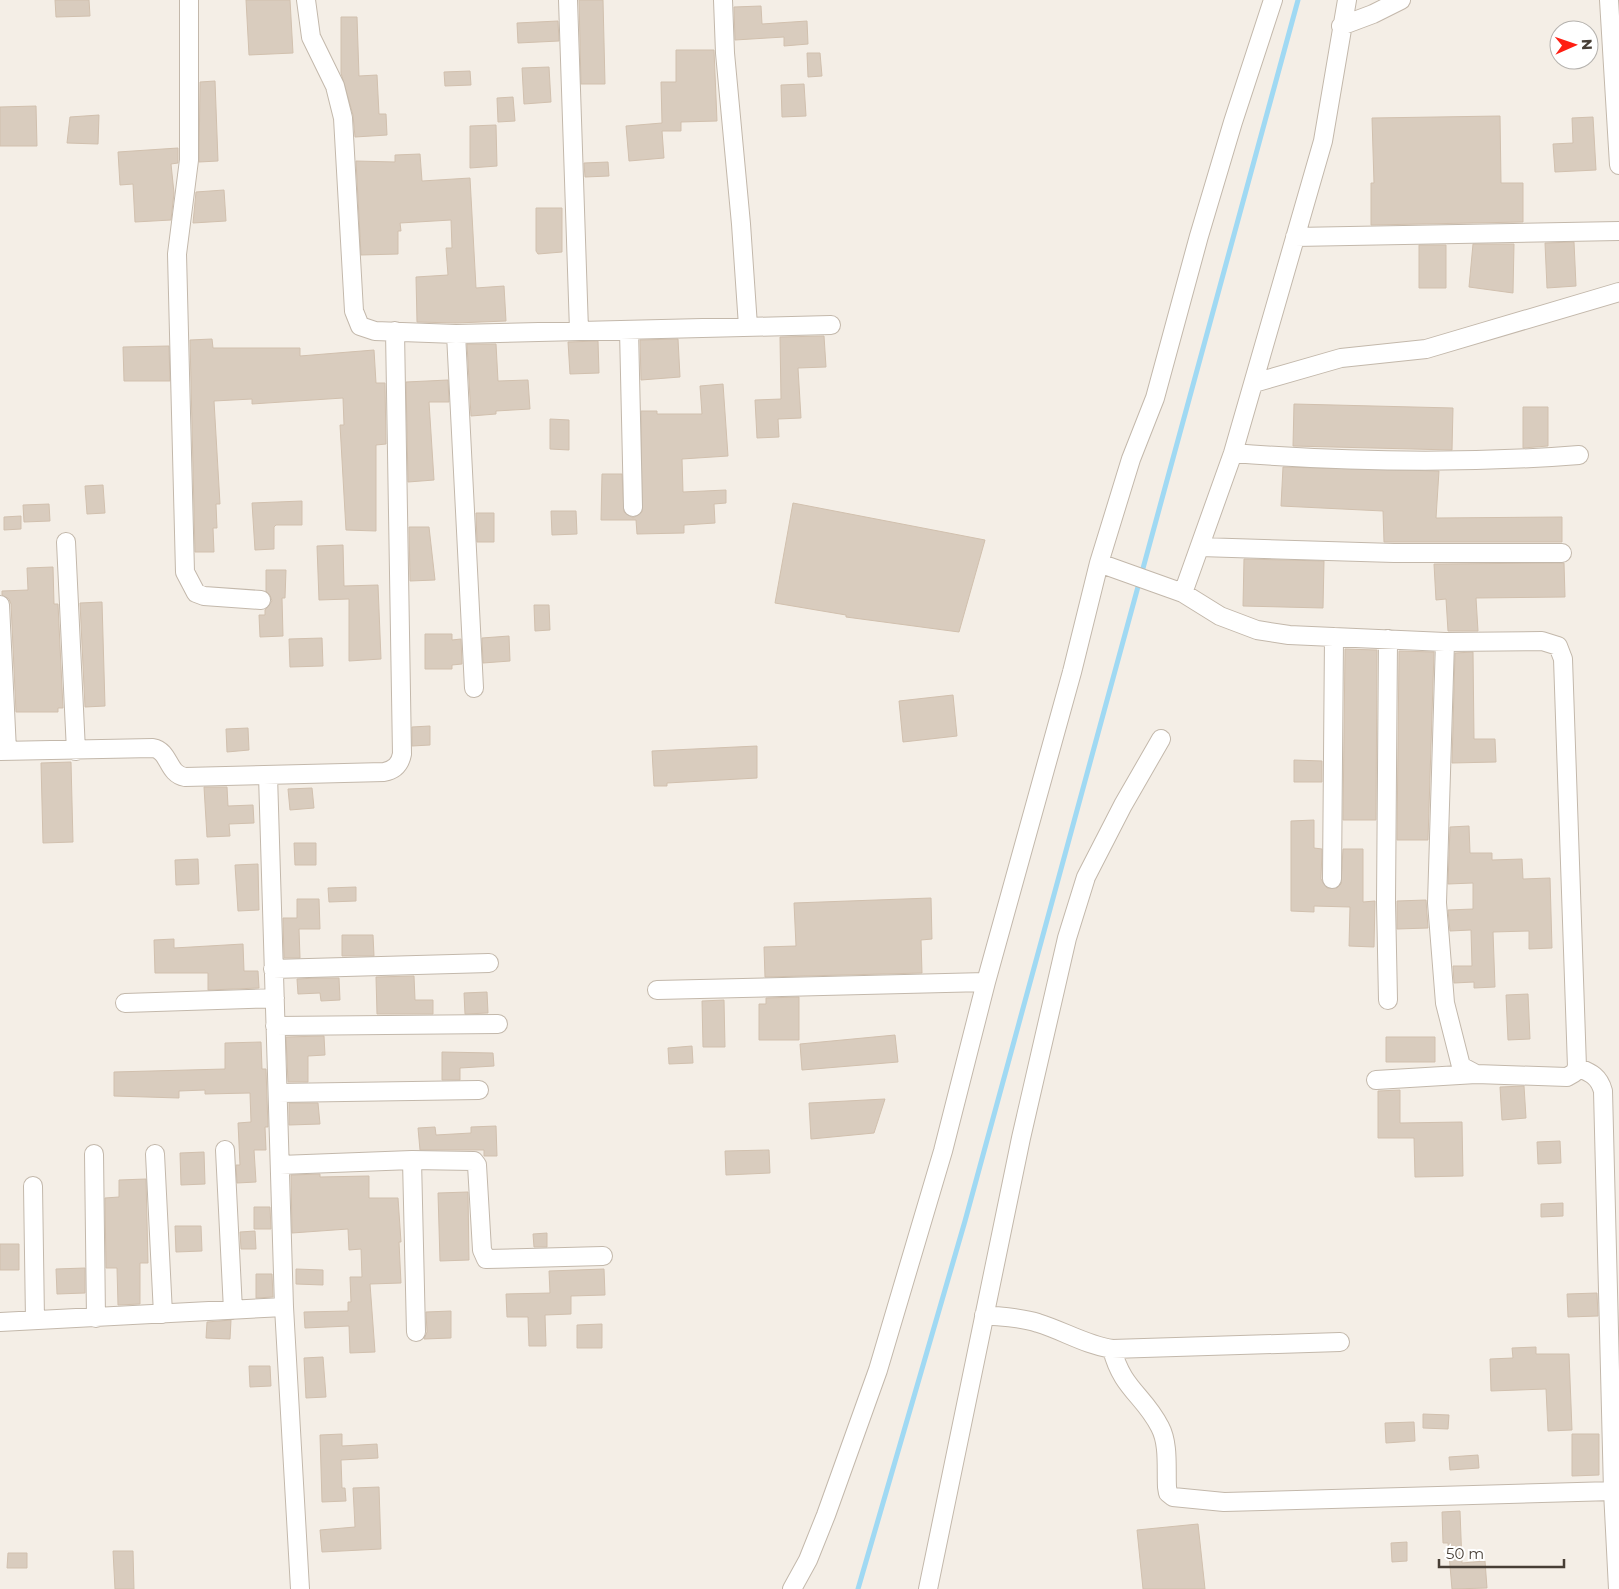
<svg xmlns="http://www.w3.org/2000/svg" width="1619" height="1589" viewBox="0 0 1619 1589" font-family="Montserrat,sans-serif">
<rect width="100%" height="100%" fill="#f4eee6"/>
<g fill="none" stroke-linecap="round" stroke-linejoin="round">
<!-- stream -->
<path stroke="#a0d9f3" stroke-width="5" d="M858,1589L965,1221L1298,0"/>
</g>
<!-- building -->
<path fill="#d9ccbe" stroke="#d1c0ae" d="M55,0H89L90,16L56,17Z
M246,0H290L293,53L249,55Z
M579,0H603L605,84H581Z
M761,6L762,24L807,21L808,44L784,46V37L735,40L734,7Z
M341,17H357L359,76L377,75L379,114H386L387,135L355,137L353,115L341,73Z
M558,21L559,41L518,43L517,23Z
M676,50H714L717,121L681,122V131H662L664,158L629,161L626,126L662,123L661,82H676Z
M807,53H820L822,76L808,77Z
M549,67L551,102L524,104L522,68Z
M470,71L471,85L445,86L444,72Z
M215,81L218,161L199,162L200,82Z
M804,84L806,116L782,117L781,85Z
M513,97L515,121L498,122L497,98Z
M36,106L37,146H0V107Z
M99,115L98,144L67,143L70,117Z
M1500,116L1501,183H1523V222L1371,225V183H1374L1372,118Z
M1593,117L1596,170L1555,172L1553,144L1573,143L1572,118Z
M496,125L497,166L470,168V126Z
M178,148V163L171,164L174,193L171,220L135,222L133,184L120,185L118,152Z
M420,154L422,181L470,178L476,288L504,286L506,321L456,323L417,322L416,277L448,275L446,248H452L451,220L400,223L401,231H398V254L361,255L356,161L395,162V155Z
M608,162L609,176L585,177L584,163Z
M224,190L226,221L193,223L196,192Z
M536,208H562V252L538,254L536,251Z
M1574,242L1576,286L1547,288L1545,243Z
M1473,244H1514L1513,293L1469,287Z
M1419,245H1446V288H1419Z
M824,336L826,367L798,368L801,418L778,419L779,437L757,438L755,400L781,399L780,337Z
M212,339L213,348H300V356L374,350L376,383H385L386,444L376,445V531L346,530L340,425H344L343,398L252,404V399L214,401L220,504H216L217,528H213L214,552H195L190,340Z
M678,339L680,377L641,380L640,340Z
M598,341L599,373L570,374L568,342Z
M467,344H496L498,381L528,380L530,409L496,411V414L471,416Z
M169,346L170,381H124L123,347Z
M448,380L449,402H429L434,480L408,482L406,382Z
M723,384L728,456L682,459L683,492L726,490V503L714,504L715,523L684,525V533L637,534L636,520H601L602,474H622L624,512L633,518L642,512L641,411H657V414H702L700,386Z
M1294,404L1453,408L1452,450L1293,446Z
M1523,407H1548V446L1523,448Z
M550,419L569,420V450L550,449Z
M1283,467L1439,471L1436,518L1562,517V542H1384L1383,511L1281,506Z
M103,485L105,513L87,514L85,486Z
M302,501V525H276L274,527V549L255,550L252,503Z
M793,503L985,540L959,632L846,617V615L775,603Z
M49,504L50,521L24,522L23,505Z
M551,511H576L577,534L552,535Z
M476,513H494V542H477Z
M21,516V529L4,530V517Z
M409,527H429L435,580L410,581Z
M343,545L344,586L378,585L381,659L349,661V599L319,600L317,546Z
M1244,559L1324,561L1323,608L1243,606Z
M1564,563L1565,597L1476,598L1478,631H1448L1446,599L1436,600L1434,564Z
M53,567L54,604H58L63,708H58V712H16L11,604L9,599L2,595V591L28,590L27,568Z
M266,570H286L285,598H282L283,636L260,637L259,615H265V610L272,601L270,595L266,591Z
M102,602L105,706L85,707L80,603Z
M534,605H549L550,630L535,631Z
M425,634H452V640L461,639L462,664L452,665V669H425Z
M509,636L510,661L483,663L482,638Z
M322,638L323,666L290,667L289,639Z
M1345,649L1377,650L1376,820H1343Z
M1399,651L1434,652L1428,840H1397Z
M1473,652L1474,739H1495L1496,762L1452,763L1455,653Z
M953,695L957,736L903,742L899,701Z
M430,726V745L412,746V727Z
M248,728L249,750L227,752L226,729Z
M757,746V778L667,783V786H654L652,751Z
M1294,760L1322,761V782H1294Z
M71,762L73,842L43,843L41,763Z
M204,787H227L228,806L253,805L254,823L229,824L230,836L207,837Z
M312,788L314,808L290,810L288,789Z
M1314,820V848L1322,849L1321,879L1327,888H1337L1341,884L1343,849H1363V902L1375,901L1374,947L1349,946L1350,907L1314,906V912L1291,911V821Z
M1469,826L1470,853H1492V860L1522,859L1523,879L1550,878L1552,948L1529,949V931L1493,932L1495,987L1474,988V982L1454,983L1453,966H1472L1471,930L1450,931L1448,910L1473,909V883L1448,884L1450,827Z
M294,843H316V865H295Z
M198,859L199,884L176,885L175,860Z
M258,864L259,910L238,911L235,865Z
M356,887V901L329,902L328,888Z
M931,898L932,939L921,940L922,973L765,977L764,947L796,946L794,903Z
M297,899H319L320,929H299L300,958H284L283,918H297Z
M1426,900L1428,928L1397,929V901Z
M342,935H373L374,956H342Z
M174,939V948L243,944L244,971H258L259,988L208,990V973H155L154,940Z
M414,976L415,1000H433V1014H377L376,977Z
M317,978H339L340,1000L321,1001L320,993L298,994L297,979Z
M487,992L488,1013L465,1014L464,993Z
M1528,994L1530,1039L1508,1040L1506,995Z
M799,997V1040H759V1004H766V998Z
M724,1000L725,1047H703L702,1001Z
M895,1035L898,1062L802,1070L800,1044Z
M324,1036L325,1055L308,1056V1082H288L286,1037Z
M1386,1037H1435V1062H1386Z
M261,1042L262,1069H266L268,1127H265L266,1150H254L256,1182L237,1183L236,1165H240L238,1123L251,1122L250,1093L205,1094V1090L179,1091V1098L114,1096V1072L225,1069V1043Z
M692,1046L693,1063L669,1064L668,1048Z
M442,1052L493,1053L494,1066L460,1068V1080H442Z
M1524,1086L1526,1118L1502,1120L1500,1087Z
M1400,1090V1123L1462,1122L1463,1176L1415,1177L1414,1138H1378V1091Z
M885,1099L874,1133L811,1139L809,1103Z
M289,1103H318L320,1124L289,1125Z
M496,1126L497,1156H484V1150H420L418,1128L435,1127L436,1135L471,1133V1127Z
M1560,1141L1561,1163L1538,1164L1537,1142Z
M769,1150L770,1173L726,1175L725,1151Z
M204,1152L205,1184L181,1185L180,1153Z
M320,1174V1177L369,1176V1198H398L401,1242H399L401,1283L370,1284L375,1352L350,1353L349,1326L305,1328L304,1312L348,1311V1302H351L350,1277H362L361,1249L349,1250L348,1229L292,1233L291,1175Z
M146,1179L148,1263H140V1304L118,1305L117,1268H106L105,1198L119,1197V1180Z
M468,1192L469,1260L440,1261L438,1193Z
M1563,1203V1216L1541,1217V1204Z
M254,1207H270L271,1229H254Z
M175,1226H201L202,1251L176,1252Z
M255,1231L256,1249H241L240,1232Z
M547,1233V1247H534L533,1234Z
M0,1244H19V1270H0Z
M85,1268V1293L57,1294L56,1269Z
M296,1269L323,1270V1285L296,1284Z
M604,1269L605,1295L571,1296V1314L545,1315L546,1346H529L528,1317H507L506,1294L550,1293L549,1271Z
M256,1274H272L273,1297L256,1298Z
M1597,1293L1598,1316L1568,1317L1567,1294Z
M451,1311V1338L424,1339L427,1332L426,1312Z
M231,1320L230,1339L206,1338L207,1322Z
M602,1324V1348H577V1325Z
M1536,1347V1354H1569L1572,1430L1548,1431L1546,1389L1491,1391L1490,1359L1513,1358L1512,1348Z
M323,1357L326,1397L306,1398L304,1358Z
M249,1366H270L271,1386L250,1387Z
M1423,1414L1449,1415L1448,1429L1423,1428Z
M1414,1422L1415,1441L1386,1443L1385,1423Z
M342,1434V1446L377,1444L378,1458L341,1460L342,1488H345L346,1501L322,1502L320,1435Z
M1572,1434H1599V1475L1572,1476Z
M1478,1455L1479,1468L1450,1470L1449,1457Z
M379,1487L381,1549L322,1552L320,1530L355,1527L353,1488Z
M1460,1511L1462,1563L1485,1561L1487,1588L1452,1589L1448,1543H1443L1442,1512Z
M1198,1524L1205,1589H1143L1137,1530Z
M1407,1542V1561L1392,1562L1391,1543Z
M113,1551H133L134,1589H115Z
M8,1553H27V1568H7Z"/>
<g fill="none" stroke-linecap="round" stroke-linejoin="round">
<defs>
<path id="minor" d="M189,0V160L177,254L185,572L196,593L204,596L261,600
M306,0L311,37L335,86L343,118L354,311L360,326L375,331L456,334L831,325
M568,0L579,330
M723,0L725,53L741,224L748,326
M1609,0L1619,165
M1341,26L1373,14L1401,0
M1295,237L1619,231
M629,330L633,507
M456,334L474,688
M1254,383L1341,358L1426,349L1619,292
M1233,453C1349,462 1463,464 1579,455
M66,542L76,751
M1200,547L1394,553H1562
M1099,563L1183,593L1220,616L1257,630L1289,635L1445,642L1542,641L1558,646L1563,659L1577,1067L1574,1073L1567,1077L1476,1074L1461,1066L1445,1003L1437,903L1445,642
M1183,593L1233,453L1323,141L1347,0
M0,605L7,751
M0,751L153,748C170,751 167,774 185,777L384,772C395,770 400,764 402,754L395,331
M268,775L284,1307L300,1589
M1332,879L1334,637
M273,969L489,963
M657,990L986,982
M1388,1000L1386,902L1388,639
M125,1003L275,998
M275,1026L498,1024
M1577,1067C1591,1073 1599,1076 1603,1091L1613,1491L1618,1589
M1376,1080L1476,1074
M278,1093L479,1090
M225,1150L233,1310
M94,1154L96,1318
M155,1154L163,1314
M412,1160L416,1332
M280,1165L412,1160L474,1161L477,1165L482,1250L486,1259L603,1256
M33,1186L35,1320
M984,1315C1002,1317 1021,1317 1038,1323C1064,1331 1086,1345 1112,1349L1340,1342
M0,1322L284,1307
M1112,1349C1122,1389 1144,1395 1160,1427C1169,1444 1166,1468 1167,1487L1168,1493L1173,1497L1224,1502L1613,1491
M792,1589L808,1560L826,1515L878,1370L943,1151L986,982L1072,672L1099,563L1131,459L1155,398L1199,236L1233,122L1273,0
M928,1589L1021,1138L1067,938L1086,877L1123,805L1161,739"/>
</defs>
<!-- minor casing -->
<use href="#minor" stroke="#c3b8ab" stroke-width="20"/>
<!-- minor -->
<use href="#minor" stroke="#fff" stroke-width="18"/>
</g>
<!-- north arrow -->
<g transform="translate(1574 45) rotate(88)"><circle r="24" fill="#ffffff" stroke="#b5b2ae"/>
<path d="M0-4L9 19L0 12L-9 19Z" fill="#ff1e12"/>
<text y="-8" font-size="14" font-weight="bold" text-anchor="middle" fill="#473e35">N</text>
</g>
<!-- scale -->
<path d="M1439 1559v8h125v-8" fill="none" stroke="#473e35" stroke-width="2.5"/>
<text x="1446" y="1559" font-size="15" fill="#473e35" stroke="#ffffff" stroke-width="4" paint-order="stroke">50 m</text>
</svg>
